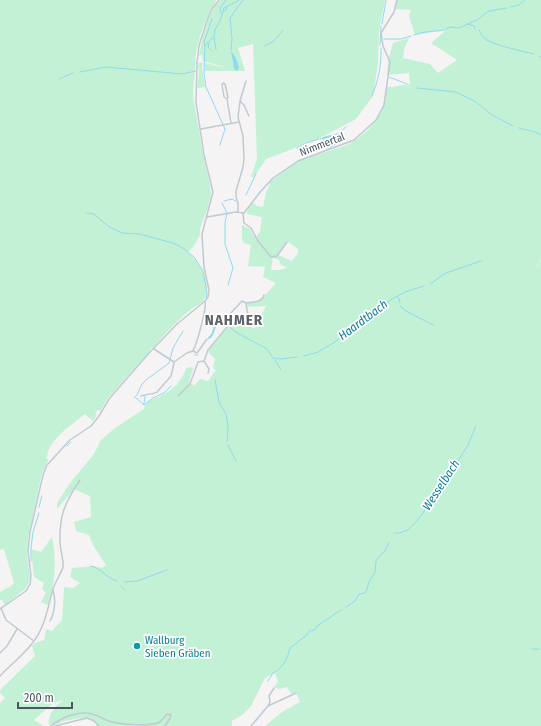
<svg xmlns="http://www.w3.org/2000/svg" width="541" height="726" viewBox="0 0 541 726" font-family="'Fira Sans Condensed',sans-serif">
<rect width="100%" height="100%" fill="#f5f3f3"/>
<!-- green -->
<path fill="#c3f1d5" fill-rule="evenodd" d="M0,0H215L216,1L205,22L200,36L196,53L193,95L203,154L210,185L211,194L208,207L200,228V235L193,247L188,252C199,263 213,283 204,299C202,304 195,306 190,310C177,321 164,334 153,348L152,347L148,353L107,399L100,411L97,410L95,414L97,415L93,421L85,414C69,427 56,434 47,453L48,455L46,457L48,460L41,477L28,538L27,556L30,576L29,582L25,589L5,605L2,600H0V592L11,586L14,583L4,549L0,550Z
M221,0H385L379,31L378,63L373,96L356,119L320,138L306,143L303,145L266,159L254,177H251L257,159L253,44L238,48L245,71H205V63L228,68L203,61L202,54L199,56C203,37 206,14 221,0Z
M396,0H541V260L531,272L541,261V726H265L282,712L300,702L296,692L291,694L287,687L279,689L274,687L278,682L275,673L265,678L251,706L242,715L232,721V726H96L97,723C89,715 72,719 62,722C57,724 54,726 49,725C47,716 55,706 62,701L61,700L51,705L34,720L42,725L41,726H0V703L5,698L0,693V690L35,656L32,646L35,643L44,640L46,629L52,631L62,620L64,587L73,588L80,583L70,577L72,568L94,566L102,568L106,565L93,545L89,535L76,531L74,522L91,517L90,496L74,489L57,509V503L70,483L94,454L101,440L115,428L144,409L145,405C151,399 154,399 161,396C173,390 183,380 186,368L191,367L193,369L189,382L194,386L200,379L208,381L216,370L213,368L215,359L209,353V350L228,327L232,315L242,318L254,329L266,306L248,307L247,303L260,301L276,283L263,277L265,267L248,266L251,245L244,243L242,240V225L250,229L251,232L256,238L260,231L262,217L247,214L248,209L253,203L257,206L263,207L266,193L270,184L269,182L298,161L347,145L357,139L369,129L380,114L383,108L386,86L392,87L410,84L409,73L387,75L388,61L393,43L409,38L404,49L403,58L430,64L438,73L457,60L431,43L445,31L443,30L415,35L409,16L411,10L394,9ZM287,241L298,249V253L292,261L278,255ZM273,258L279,260L280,264L287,268L279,270H271Z
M201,62L203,63L202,68L205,87L197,88L199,72L198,63Z
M52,537C57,560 55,583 48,605L41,602L46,593L42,589L44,583L34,577L31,549L41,552Z"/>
<!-- water -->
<path fill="#90daee" d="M231,51L236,58L239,67L237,71L234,68Z
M339,133L341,142L328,149L326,148L323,138V137Z"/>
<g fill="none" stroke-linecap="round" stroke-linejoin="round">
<!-- stream -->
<path stroke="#90daee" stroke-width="1" d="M510,7L519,5L525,0
M223,12L226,10L227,7
M221,13L220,8L226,0
M382,24L386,0
M468,24L474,26L475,29
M446,29L451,27L459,28L477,20L489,11L507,8
M479,30C480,33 482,36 484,38C492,45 522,51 534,54
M414,35C424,31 433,32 444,30
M214,38L216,50
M384,39H401L411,36
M209,43L208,47L212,51
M380,45L381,26
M205,46L204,42L212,19
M265,46L274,41L283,30
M231,50L232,39L230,18L243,0
M539,56L541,57
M80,72L106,67L182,74L196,71
M389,77L407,84
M59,79L73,73
M417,88L456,92L476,102L492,115L513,126
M372,95C378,84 382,61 381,48
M519,128C525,130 536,131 541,135
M339,133L346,127
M320,139L323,138
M220,145L225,129L206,87L204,73L205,45L214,37L215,30L220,21L224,8L239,0
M297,148L306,143L319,139
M246,195L256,174
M224,201L232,199L236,201
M222,203L227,213L225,223V244L233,268L228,285
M87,213L94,214L108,226L122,233L139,234L173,243L183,248L194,257L203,271L207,293L206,298
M430,284L446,273L481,261
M397,297L399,299L400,303
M400,306L406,311L433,325
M218,322L226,326
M228,326L236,332L267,349L273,358L281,359L297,357
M195,355H198
M304,356L318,352L335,342L354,325L370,317L376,311L392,299L405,292L424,286
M275,360L281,370
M215,380L219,402L226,414L228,426L227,441
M134,398L137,395L142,384L146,380L169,363L173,348L183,331
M136,398L144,405L153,398L164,393L171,386
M144,404L145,396
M228,445L236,461
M67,446L71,442
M39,507L42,496
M394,533H399L408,530L421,516L426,508L431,504L439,487L451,472L468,445L476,426
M31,561V548L33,532L39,513
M91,566C101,568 106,578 117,581
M124,582L137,581L167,570
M121,586L125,590
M346,607L355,601L359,594L365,593L367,589L369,582L375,572L376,561L381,554L385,551L389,543
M532,649H538
M540,649H541
M268,681L273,673C282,669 288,658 290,648L307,635L309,631L314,630L317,626L341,610"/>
<!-- canal -->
<path stroke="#90daee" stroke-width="2" d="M209,338L212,335L217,321"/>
<!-- street -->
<path stroke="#c1cad2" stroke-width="1.5" d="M227,99L224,97L222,85L223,83L225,84L228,97L227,99L231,123
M240,101L244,105L249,116
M201,129L239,122
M238,212V203L236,197V191L243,167L244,159L243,136L238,117L240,101L246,81
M243,213L244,223L251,228L258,241L271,257L277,256L287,242
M207,217L236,212L244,213L261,191L273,178L298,161L354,140L376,120L384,105L390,62L383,46L381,33L394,12L397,0
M246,303C252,302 262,303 264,295
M204,315L216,319L228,316L242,301L246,303L248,317
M154,349L174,362L187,353L193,351C197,343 207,308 205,301
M193,351L197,353L207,339
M204,361L209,369L208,373
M141,396C146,394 155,394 157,392L171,376L174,363
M178,396L190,384L198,362L204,361L208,350L227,327L228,316
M1,608L6,620L34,641
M0,609L26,591L30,584L31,576L28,551L30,532L43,475L47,465L70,440L91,426L99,416L109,399L149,353L177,324L205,301L208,297L209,290L204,267L202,234L213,192L204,155L196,102L197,63L199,46L206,23L212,9L219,0
M50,621C55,612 56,599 53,590
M0,653L7,646L17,629
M0,676C11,664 24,655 34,641C45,626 48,607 53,589C55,582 61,574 63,567C64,561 60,549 60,542C59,516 65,502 80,480
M268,706L296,693
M51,726C59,719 75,712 86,713C94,713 101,718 109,721C120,725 149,726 158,723C162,721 164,717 167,714L171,715L170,718L165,726
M55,726L87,718L94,721L99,726
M251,726L268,706L270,702L269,696L274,688"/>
</g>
<!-- markers -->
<circle fill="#0f9aa8" stroke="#fff" stroke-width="1.5" cx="137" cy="646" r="4"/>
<g text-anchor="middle" stroke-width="3.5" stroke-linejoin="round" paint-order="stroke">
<!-- street labels -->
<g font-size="11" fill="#4a5661" stroke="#fff">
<text transform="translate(322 144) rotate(-21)" y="4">Nimmertal</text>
</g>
<!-- culture labels -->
<g font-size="11" fill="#0d838f" stroke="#fff" text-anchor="start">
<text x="145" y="644">Wallburg<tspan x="145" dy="13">Sieben Gräben</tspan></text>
</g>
<!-- water labels -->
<g font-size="12" font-style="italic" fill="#0c7c9b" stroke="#fff">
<text transform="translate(363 320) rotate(-37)" y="4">Haardtbach</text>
<text transform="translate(441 485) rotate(-57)" y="4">Wesselbach</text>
</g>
<!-- district labels -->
<g font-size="15" font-weight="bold" letter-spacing="1" fill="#5f6368" stroke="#fff">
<text x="234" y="325">NAHMER</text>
</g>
</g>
<!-- scale -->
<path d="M18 702v6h54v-6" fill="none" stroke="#4a5661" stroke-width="2"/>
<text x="24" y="702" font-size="12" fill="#4a5661" stroke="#ffffff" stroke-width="3" paint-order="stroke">200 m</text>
</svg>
